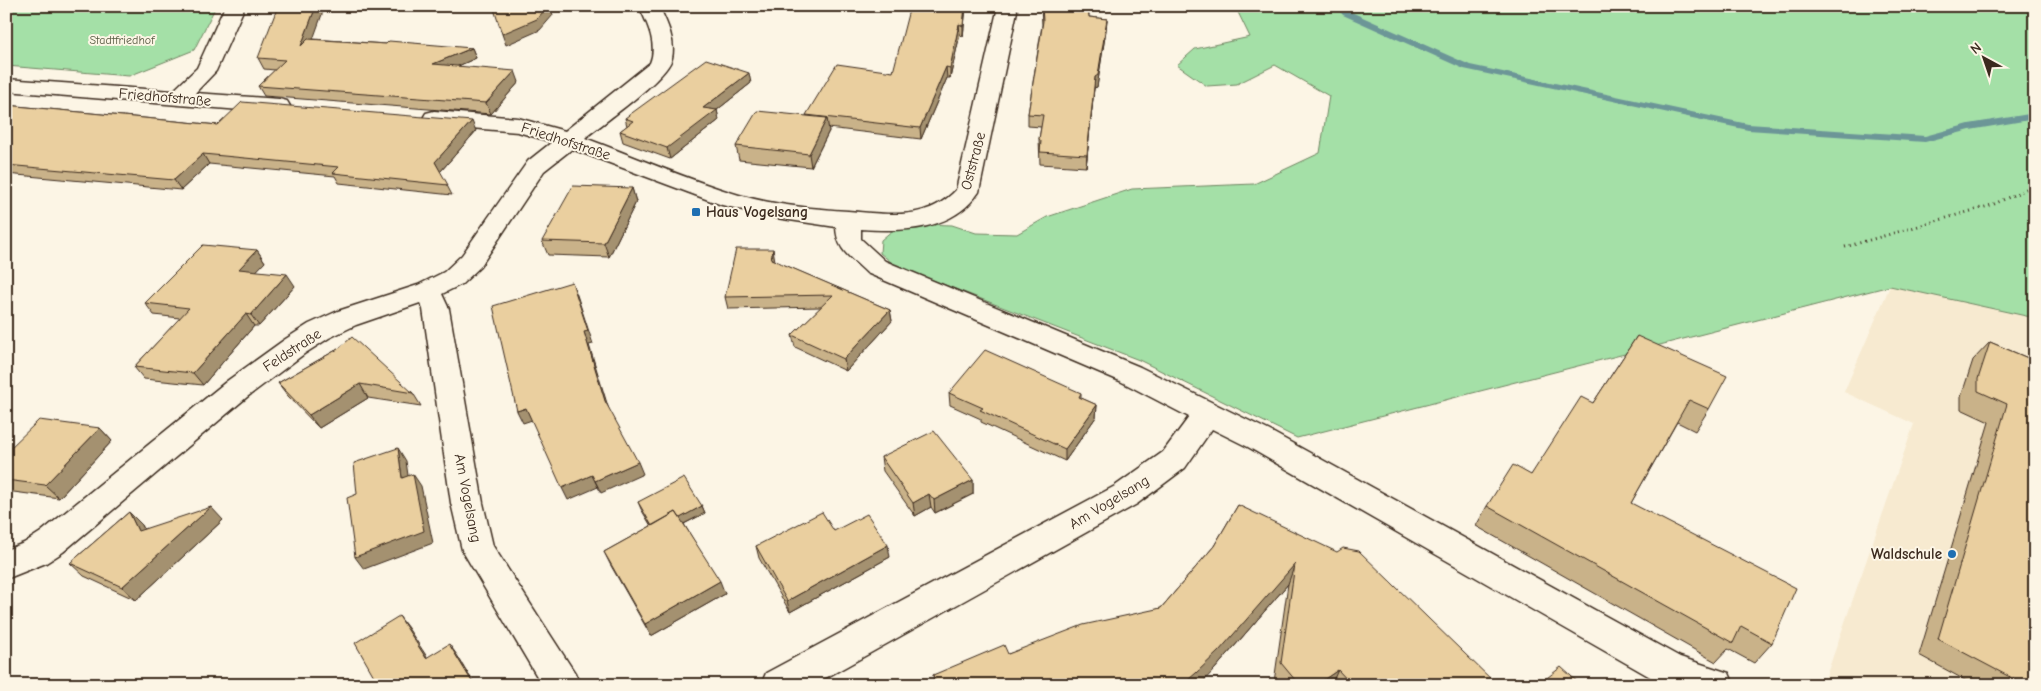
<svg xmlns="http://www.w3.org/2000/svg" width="2041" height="691" viewBox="0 0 2041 691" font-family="'Comic Neue',sans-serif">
<rect width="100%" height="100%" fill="#fcf5e5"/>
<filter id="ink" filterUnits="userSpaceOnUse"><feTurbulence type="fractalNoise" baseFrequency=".02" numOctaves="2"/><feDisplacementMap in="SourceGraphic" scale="10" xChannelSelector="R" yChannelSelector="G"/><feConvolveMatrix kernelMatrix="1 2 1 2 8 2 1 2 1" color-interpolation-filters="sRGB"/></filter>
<g filter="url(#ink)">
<!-- built -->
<path fill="#f7ead0" d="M1890,286L2035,318V685H1823L1914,424L1844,392Z"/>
<!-- green -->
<path fill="#a4e0a7" stroke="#708562" d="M6,6H216L194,50L129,76L6,66Z
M1235,6H2035V318L1890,286L1297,438L1139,360L896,266L880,253L881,240L894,229L921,224L952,225L976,233L1017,234L1047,217L1132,189L1254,184L1320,153L1329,96L1275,65L1237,84L1207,86L1177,65L1195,49L1250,37Z"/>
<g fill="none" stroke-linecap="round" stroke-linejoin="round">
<!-- stream -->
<path fill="#6c9697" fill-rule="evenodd" d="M1335,6H1344L1349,11L1470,65L1748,124L1925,136L1969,124L2035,113V119L1970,130L1925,142L1748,130L1464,69L1343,15Z"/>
<defs>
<path id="minor" d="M225,6H245L216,71L195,93L279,99L287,101L290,106L287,111L279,113L6,91V79L173,91L197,68Z
M639,6H659C666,21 676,40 672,58C668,78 603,123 585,138C636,157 686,179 739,195C774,205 812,209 848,211C887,214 926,222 956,190L997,11L996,6H1016L1017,11L979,192C953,231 903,232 861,229V239L885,261L1140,367L1270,431L1680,657L1729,673L1734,685H1667L1659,682L1248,447L1212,429L1185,468L1137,504L813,685H761L766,673L1115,486L1163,452L1189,417L1120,381L867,273C851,257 837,251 836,227L776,218L722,205L572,149L544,171L480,267L462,284L442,294L449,309L483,503L493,546L575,673L580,685H542L462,550L451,503L423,309L420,303L356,325L329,338L304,354L247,397L63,552L46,563L6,579V550L24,543L41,532L227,381L284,340L309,324L338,311L418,285L444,272L462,255L528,161L552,142L518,132L434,125L426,123L423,118L426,113L434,111L518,118L565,131L650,63C658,44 647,23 639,6Z"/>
</defs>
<!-- minor casing -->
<use href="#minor" stroke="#3b2a1e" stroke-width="3"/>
<!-- path -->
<path stroke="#3b2a1e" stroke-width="3" stroke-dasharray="1 4" stroke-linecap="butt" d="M1845,247L1992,205L2035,185"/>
<!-- minor -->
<use href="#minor" fill="#fcf5e5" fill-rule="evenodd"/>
</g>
<!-- wall -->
<path fill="#c9b289" stroke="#3b2a1e" d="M966,6L963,37L960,34L950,78H947L921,139L828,128L829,131L811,167L739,160L736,146L806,116L893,72Z
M1041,6H1088L1089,17L1107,19L1106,30L1097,87L1094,88L1086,167L1040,164L1039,139L1041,127L1028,126V114L1042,25Z
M313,39L386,44L472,48L476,58L458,66L519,82L491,114L264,96L258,86L275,70L264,69L258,58Z
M751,83L717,110L719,120L670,159L623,142L620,131L627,126L625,118Z
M6,105L218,125L476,131L440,172L452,195L339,183L335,176L209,164L181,190L6,174Z
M632,188L636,202L609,257L548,255L542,241Z
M257,250L265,262L256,271L295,286L259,326H254L203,385L144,379L134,367L180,318L154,315L145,303Z
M775,261L890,310L892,321L846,371L795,347L792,335L821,307L728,309L725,297Z
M1637,336L1709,409L1695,431L1677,422L1631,503L1772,643L1754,663L1728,649L1716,662L1476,526L1487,506L1531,475L1593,403Z
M1990,342L2035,361V685H1974L1919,655L1989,422L1961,409V397L1973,360Z
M338,349L413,393L421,406L368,398L319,428L288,396L278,383Z
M949,393H1081V398L1097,405L1096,417L1065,461L981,422V419L950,405Z
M100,428L112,441L59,498L6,491V452Z
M881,457L973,480V494L935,513L931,507L915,516L883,471Z
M638,502L702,506L705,513L684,524L725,594L651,636L610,564L604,552L651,526L641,509Z
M1238,505L1497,685H1276L1274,682L1288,584L1214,670L934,684L933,675L1008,654L1161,608L1214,546Z
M129,512L142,525L144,529L223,520L136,600L84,576L70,563Z
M834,531L890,557L790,612L759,558L756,546Z"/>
<!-- shaded-wall -->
<path fill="#a4916f" stroke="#3b2a1e" d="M316,6H325L307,56L301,46Z
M548,6H550L553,15L540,30L506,45L502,34Z
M965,6H966L963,37V26Z
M1107,19L1106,30L1097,87L1094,88L1086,167L1095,77Z
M959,24L960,34L950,78V68Z
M472,48L476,58L438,75L433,64Z
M946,67L947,78L921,139L920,128Z
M515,71L519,82L491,114L486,103Z
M749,73L751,83L717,110L719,120L670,159L667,148L703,108Z
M827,118L829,131L811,167L809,154Z
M472,121L476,131L440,172L435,162Z
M203,154L209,164L181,190L174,180Z
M632,188L636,202L609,257L604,243Z
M773,249L775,261L771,259Z
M257,250L265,262L247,281L239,269Z
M287,274L295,286L259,326L251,315Z
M572,282L577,295L593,344L589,345L610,413L605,401L584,332Z
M890,310L892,321L846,371L844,359Z
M246,314L254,326L203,385L193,373Z
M360,384L368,398L319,428L309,415Z
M1097,405L1096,417L1065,461V449Z
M526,408L532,420L523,423L517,411Z
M100,428L112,441L59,498L45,485Z
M398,448L406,461L410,490L402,478Z
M638,462L643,474L601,493L595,481Z
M413,474L421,486L433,543L364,569L355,557Z
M592,475L598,487L568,500L562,488Z
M973,480V494L935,513L934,500Z
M929,494L931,507L915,516L913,503Z
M702,506L705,513L658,537L655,531Z
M211,507L223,520L136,600L122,587Z
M129,512L142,525L151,544L138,531Z
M888,545L890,557L790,612L787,601Z
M1295,564L1288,584L1214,670L1200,685H1182Z
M720,581L725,594L651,636L645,624Z
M399,616L408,628L435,669L426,658Z
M449,644L457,655L475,685H474Z
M1338,670L1331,685H1316Z"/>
<!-- building -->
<path fill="#eacf9f" stroke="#3b2a1e" d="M278,6H316L301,46L308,39L386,44L389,41L472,48L433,64L515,71L486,103L258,86L285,60L258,58Z
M493,6H548L537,19L502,34Z
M910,6H965L963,26L959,24L950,68L946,67L920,128L806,115L837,64L893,72Z
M1042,6H1088L1089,17L1107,19L1098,75L1095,77L1087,155L1040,152L1041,141L1039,139L1043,115L1028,114L1043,21Z
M706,59L749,73L703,108L717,110L667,148L620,131L633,121L625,118Z
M242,102L472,121L435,162L448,185L333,173L339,167L203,154L174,180L6,165V105L218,125Z
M757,111L827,118L809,154L736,146Z
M573,186L632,188L604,243L542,241Z
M203,245L257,250L239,269L287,274L251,315L246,314L193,373L134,367L189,308L145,303Z
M736,249H773L771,259L890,310L844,359L792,335L833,295L725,297Z
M572,282L588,331L584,332L605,401L638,462L595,481L592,475L562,488L526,408L517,411L493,306Z
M1637,336L1727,376L1709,409L1689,400L1631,503L1796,588L1772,643L1741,626L1733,643L1487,506L1513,465L1531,475L1581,397L1593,403Z
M352,337L413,393L360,384L309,415L278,383L338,349Z
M1990,342L2035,361V685H2025L1938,639L2007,404L1978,391V379Z
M985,350L1081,393L1079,397L1097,405L1065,449L980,410L983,408L949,393Z
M39,420L100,428L45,485L6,480V452Z
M934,431L973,480L934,500L929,494L913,503L881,457Z
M398,448L402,478L413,474L424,531L355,557L347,498L357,494L354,463Z
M684,478L702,506L680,518L676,512L652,526L638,502Z
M1238,505L1337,552L1343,548L1359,551L1497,685H1352L1338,670L1316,685L1296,681L1281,663L1295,564L1219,651L1196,673L1182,685H932L936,682L933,675L1004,645L1008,654L1083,625L1161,608L1214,546Z
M211,507L122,587L70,563L129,512L138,531Z
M676,512L720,581L645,624L604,552Z
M822,512L834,531L867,514L888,545L787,601L756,546Z
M399,616L426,658L449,644L474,685H379L355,643Z
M1561,667L1581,685H1538Z"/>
</g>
<!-- markers -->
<g fill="#1f6fb2" stroke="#fcf5e5" stroke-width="2">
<rect x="691" y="207" width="10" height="10" rx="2.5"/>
<circle cx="1952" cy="554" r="5"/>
</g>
<g text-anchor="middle" stroke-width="4" stroke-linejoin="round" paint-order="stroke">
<!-- far-park labels -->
<g font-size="12" fill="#555840" stroke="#fcf5e5">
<text x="122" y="44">Stadtfriedhof</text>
</g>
<!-- street labels -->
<g font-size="15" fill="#3b2a1e" stroke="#fcf5e5">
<text transform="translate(165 97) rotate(5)" y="5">Friedhofstraße</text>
<text transform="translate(566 141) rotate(18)" y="5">Friedhofstraße</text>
<text transform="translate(973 161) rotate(-75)" y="5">Oststraße</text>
<text transform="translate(292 350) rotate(-33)" y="5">Feldstraße</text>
<text transform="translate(468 498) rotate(79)" y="5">Am Vogelsang</text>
<text transform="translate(1109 502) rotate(-31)" y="5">Am Vogelsang</text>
</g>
<!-- poi labels -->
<g font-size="15" font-weight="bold" fill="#3b2a1e" stroke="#fcf5e5" text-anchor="start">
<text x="706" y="217">Haus Vogelsang</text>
<text x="1942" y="559" text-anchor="end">Waldschule</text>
</g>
</g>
<!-- margin -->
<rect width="2041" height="691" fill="none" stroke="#fcf5e5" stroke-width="25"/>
<rect x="12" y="12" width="2016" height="666" fill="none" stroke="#3b2a1e" stroke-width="2" filter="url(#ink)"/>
<!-- north arrow -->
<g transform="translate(1984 58) rotate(320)" stroke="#fcf5e5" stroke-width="4" paint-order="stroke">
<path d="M0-4L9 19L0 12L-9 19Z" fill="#3b2a1e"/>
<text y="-8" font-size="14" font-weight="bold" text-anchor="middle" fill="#3b2a1e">N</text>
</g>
</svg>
